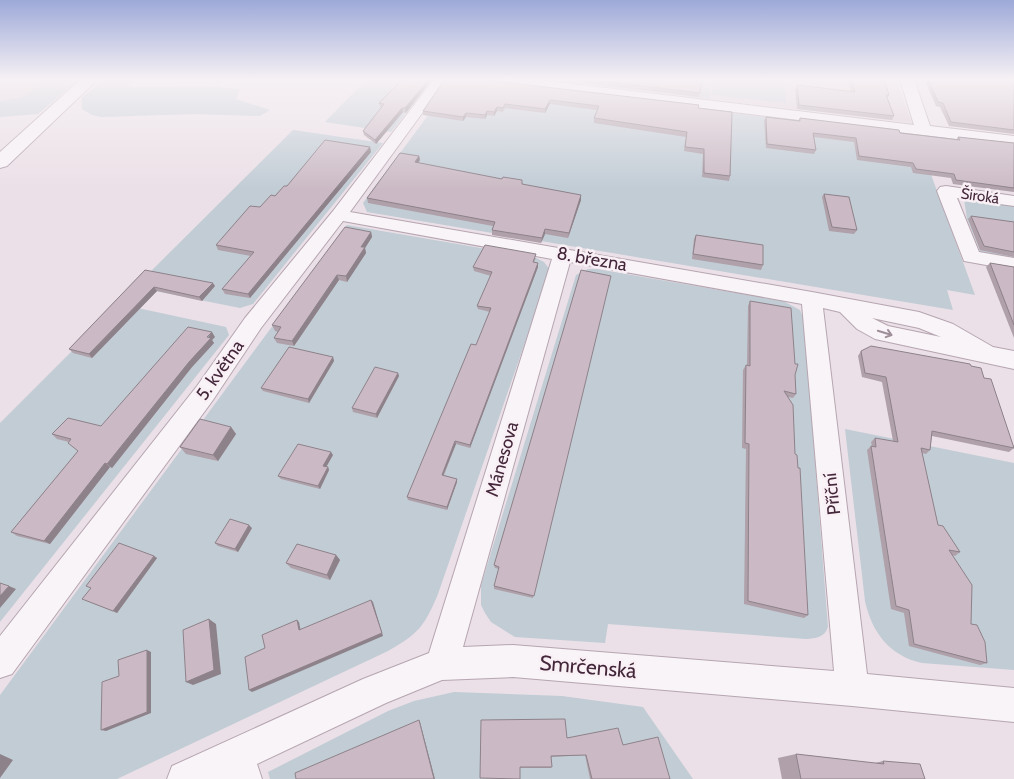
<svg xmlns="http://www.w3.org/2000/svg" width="1014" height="779" viewBox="0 0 1014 779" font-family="Cabin,sans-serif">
<rect width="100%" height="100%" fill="#ebe0e7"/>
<!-- built -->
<path fill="#ddced7" d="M0,79H48L21,98L0,101Z
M711,79H896L912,123L710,99Z"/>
<!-- green -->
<path fill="#c1ccd5" d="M48,79H80L38,114L0,117V101L21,98Z
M105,79H136L127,87L206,86L240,89L236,99L270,110L260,116L194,114L101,117L92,115L82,109V97Z
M367,79H433L391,132L325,122Z
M455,79L917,136L975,295L947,290L953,310L367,212L363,203Z
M543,79H711L710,99Z
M713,79H784L786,103L712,95Z
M293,130L383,143L253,304L240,308L135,287Z
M964,199L1014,205V260L982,256L967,219Z
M347,225L534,257L544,262L550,270L438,594C424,627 419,633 388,651L117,779H0V695Z
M588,269H597L783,301L800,310L804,320L828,627C824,638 816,638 806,639L608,624L605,643L515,637L491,622L485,613L481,605V585L576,275Z
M119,304L226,327L229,335L0,622V423Z
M845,429L1014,463V670L922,663C890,656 872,633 865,601Z
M454,692L562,696L643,707L693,779H270L268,772L388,711L414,701Z"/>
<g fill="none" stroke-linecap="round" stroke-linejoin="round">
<defs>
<path id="minor" d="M434,79H447L350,212L812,292L919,312L953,324L993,347L1014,351V369L875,339L857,329L840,312L823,308L867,674L1014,688V722L852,706L513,677L442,680L386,703L257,764L262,779H167L172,766L363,679L429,653L552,259L343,221L261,328L213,400L12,674L0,678V636L197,386L245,318L333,211ZM570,262L802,304L834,671L513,645L463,647ZM872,318L919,328L941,337L888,326Z
M488,79H532L914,125L900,79H914L930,126L1014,136V146L494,83Z
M946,186L1014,196V206L957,198L979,252L1014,258V270L964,261L937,191L940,187Z"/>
<path id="tertiary" d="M81,79H98L7,166L0,168V152Z"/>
</defs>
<!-- minor casing -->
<use href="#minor" stroke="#b6a5b0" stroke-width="2"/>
<!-- tertiary casing -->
<use href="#tertiary" stroke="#b6a5b0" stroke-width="2"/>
<!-- minor -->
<use href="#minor" fill="#f8f4f7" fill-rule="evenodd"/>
<!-- tertiary -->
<use href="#tertiary" fill="#f8f4f7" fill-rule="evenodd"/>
</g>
<!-- wall -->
<path fill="#afa0a9" d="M403,79L406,113L403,112L376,144L364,135L363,131L382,107H380L379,103Z
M552,79H702L699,97Z
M848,79H884L889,95L887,98L894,116L892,120L797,109L795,89L797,85L851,92Z
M924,79H1014V134L949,126L940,107L936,106Z
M494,81L698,108L730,176L729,181L702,177L703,154L684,151L686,137L594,123V118L597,110L550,104L545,113L505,108L503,112L497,111L494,116L487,115L485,119L466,117L463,121L423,115V111Z
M766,117L798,121L800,118L900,133L956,140L958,137L1014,143V192L953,184L951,178L913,173L911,167L857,160L854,142L814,137L816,150L814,154L766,148L764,121Z
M370,147L371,152L250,298L225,294L222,289L251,256L218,250L216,245L260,207L287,186Z
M419,156L420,160L418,163L502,179L522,180V184L581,200L568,238L545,234L541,243L492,235V230L493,226L368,203L367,198Z
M824,194L857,230L854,234L829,231L822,197Z
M971,216L1014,222V257L980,250L968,219Z
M371,232L372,237L365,248L366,253L347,282L339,280L294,346L277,343L274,338L278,332L275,331L272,325Z
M696,235L763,265L761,270L692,259L694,239Z
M536,258L534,262L538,267L470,448L456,444L444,475L457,479V482L447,510L408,500L407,497L476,345L490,312L478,309L477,306L491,276L474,271L473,267Z
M990,263L1014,267V338L986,267Z
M145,270L215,286L202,301L157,291L92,358L73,353L69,349Z
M581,270L533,598L494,589V586L499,569L495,568L494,565Z
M750,301L795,375L796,394L793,398L788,397L795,454L808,615L804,618L744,604L746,449L742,448L743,370L746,365H747L748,306Z
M215,337L212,340L214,343L192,367L112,468L110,467L50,544L17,536L11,532L78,451L69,442L57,439L52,434L101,426Z
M861,351L971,366L984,378L1014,448L1009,452L932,436L930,450L926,454L922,453L938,525L960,552L955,556L952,555L971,624L987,663L980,665L909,646L904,613L891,609L867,450L871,446H872L871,442L875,438L893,441L882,382L862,377L858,356Z
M333,357L334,361L309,403L263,391L261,388Z
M398,373L399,376L377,418L353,412L352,408Z
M231,427L236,434L218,461L186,454L180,447Z
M333,455L326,467H328L329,470L320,489L281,479L278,476Z
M252,528L238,552L218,546L215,543Z
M336,555L340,560L330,580L291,568L286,563Z
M154,556L157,558L117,613L82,599L91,588L86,586Z
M567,738L623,745L670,779H590L585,755L551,757V768H520V779L480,778Z
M796,754L875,763L883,761L925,779H782L778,758Z"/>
<!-- shaded-wall -->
<path fill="#8e828a" d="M429,79H432L406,113L405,108Z
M550,100V104L545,113V109Z
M497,107V111L494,116V112Z
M402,108L403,112L376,144L375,140Z
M487,111V115L485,119V115Z
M466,113V117L463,121V117Z
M370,147L371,152L250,298L248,294Z
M419,156L420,160L415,167V162Z
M581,195V200L568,238L569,233Z
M545,229V234L541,243L542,238Z
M371,232L372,237L365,248L366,253L347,282L346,276L361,247Z
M538,263V267L470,448V445Z
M337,275L339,280L294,346L292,341Z
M213,283L215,286L202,301L199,297Z
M154,287L157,291L92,358L89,354Z
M212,332L215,337L212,340L214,343L192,367L112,468L107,464L189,362Z
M333,357L334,361L309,403L308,399Z
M398,373L399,376L377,418L376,414Z
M231,427L236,434L218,461L213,455Z
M455,441L456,444L442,478V475Z
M331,452L333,455L325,469L323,466Z
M105,463L110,467L50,544L44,541Z
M328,467L329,470L320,489L318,486Z
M457,479V482L447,510V507Z
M249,525L252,528L238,552L235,549Z
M336,555L340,560L330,580L327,575Z
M154,556L157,558L117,613L113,611Z
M9,586L16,589L0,608V596Z
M371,600L373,602L383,636L252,692L249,690Z
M209,619L216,624L221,674L193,685L186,682Z
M297,620L299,622L301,632L299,630Z
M147,650L151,652V713L106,731L101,730Z
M419,720L420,722L435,779H434Z
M0,754L13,760L0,778Z"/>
<!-- building -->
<path fill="#cbbac5" stroke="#8e828a" d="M403,79H429L405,108H402L375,140L363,131L384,104L379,103Z
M445,79H492L494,81L699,105L698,108L732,112L730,176L704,173V149L685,147L687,132L594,118L599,106L550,100L545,109L505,104L503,108L497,107L494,112L487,111L485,115L466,113L463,117L423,111Z
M585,79H702L700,93Z
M851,79H884L889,95H886L894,116L799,105L797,85L855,92Z
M928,79H1014V130L951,122L943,103L938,102Z
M766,117L800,121V118L899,130L900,133L918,135L960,140L958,137L1014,143V188L956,180L954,174L916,169L913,163L859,156L856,138L813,133L816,150L767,144Z
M325,140L370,147L248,294L222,289L254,252L216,245L250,206L260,207L271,195L275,196L284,186H287Z
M400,153L419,156L415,162L502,179L503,177L522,180V184L581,195L569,233L545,229L542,238L492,230L495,222L367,198Z
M824,194L849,197L857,230L832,227Z
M971,216L1014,222V252L984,246Z
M345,227L371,232L361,247H365L346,276L337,275L292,341L274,338L281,327L272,325Z
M696,235L763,245V265L693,254Z
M485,245L536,254L533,262L538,263L470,445L455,441L442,475L457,479L447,507L407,497L471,344L476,345L491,308L477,306L492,272L473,267Z
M990,263L1014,267V325Z
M145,270L213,283L199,297L154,287L89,354L69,349Z
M581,270L611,276L534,596L494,586L499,567L494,565Z
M750,301L791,308L795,364H798L795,375L796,394L784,391L793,405L795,454L797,455L798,468H800L808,615L748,601L749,444L745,443L746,365L750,366Z
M188,327L212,332L207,337L211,338L189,362L107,464L105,463L44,541L11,532L78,451L68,443L71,439L52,434L68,418L101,426Z
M871,346L970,364L971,366L981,368L984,378L991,379L1014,448L932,431L930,450L921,448L938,525L943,526L960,552L949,550L972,585L971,624L977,625L985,642L987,663L914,644L909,610L896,606L871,446L876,447L875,438L898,442L886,377L865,373L861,351Z
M289,347L333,357L308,399L261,388Z
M375,367L398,373L376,414L352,408Z
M200,419L231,427L213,455L180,447Z
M298,444L331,452L323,466L328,467L318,486L278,476Z
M230,519L249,525L235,549L215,543Z
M119,543L154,556L113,611L82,599L91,588L86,586Z
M297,544L336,555L327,575L286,563Z
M0,583L9,586L0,596Z
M371,600L382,633L249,690L245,657L265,648L262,635L297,620L299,630Z
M209,619L214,670L186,682L183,630Z
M147,650V712L101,730L102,682L119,676L118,660Z
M565,719L567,738L618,728L623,745L658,737L670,779H592L586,755L551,756L552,767H520V779L480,778L481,720Z
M419,720L434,779H296L295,773Z
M796,754L884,764L883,761L920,764L925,779H801Z"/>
<!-- one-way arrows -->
<defs><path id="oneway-shaft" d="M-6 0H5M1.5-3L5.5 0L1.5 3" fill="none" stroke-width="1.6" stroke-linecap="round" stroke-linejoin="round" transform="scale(1.25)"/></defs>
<use stroke="#9e8e98" href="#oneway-shaft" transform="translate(885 333) rotate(17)"/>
<!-- sky -->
<linearGradient id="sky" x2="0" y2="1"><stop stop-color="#9da9d8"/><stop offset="0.42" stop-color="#f6f1f4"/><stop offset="1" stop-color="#f6f1f4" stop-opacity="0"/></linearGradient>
<rect width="1014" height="189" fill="url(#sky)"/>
<g text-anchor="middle" stroke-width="5" stroke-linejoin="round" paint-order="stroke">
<!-- far-street labels -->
<g font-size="15" fill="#44273a" stroke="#f8f0f5">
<text transform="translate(980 196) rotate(8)" y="5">Široká</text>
</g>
<!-- street labels -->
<g font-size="18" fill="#44273a" stroke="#f8f0f5">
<text transform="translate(592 259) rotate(10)" y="6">8. března</text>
<text transform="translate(220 370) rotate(-55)" y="6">5. května</text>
<text transform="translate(502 459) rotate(-74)" y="6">Mánesova</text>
<text transform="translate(832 494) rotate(-96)" y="6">Příční</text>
</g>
<!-- near-street labels -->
<g font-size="21" fill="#44273a" stroke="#f8f0f5">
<text transform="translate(588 667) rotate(5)" y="7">Smrčenská</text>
</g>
</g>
</svg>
